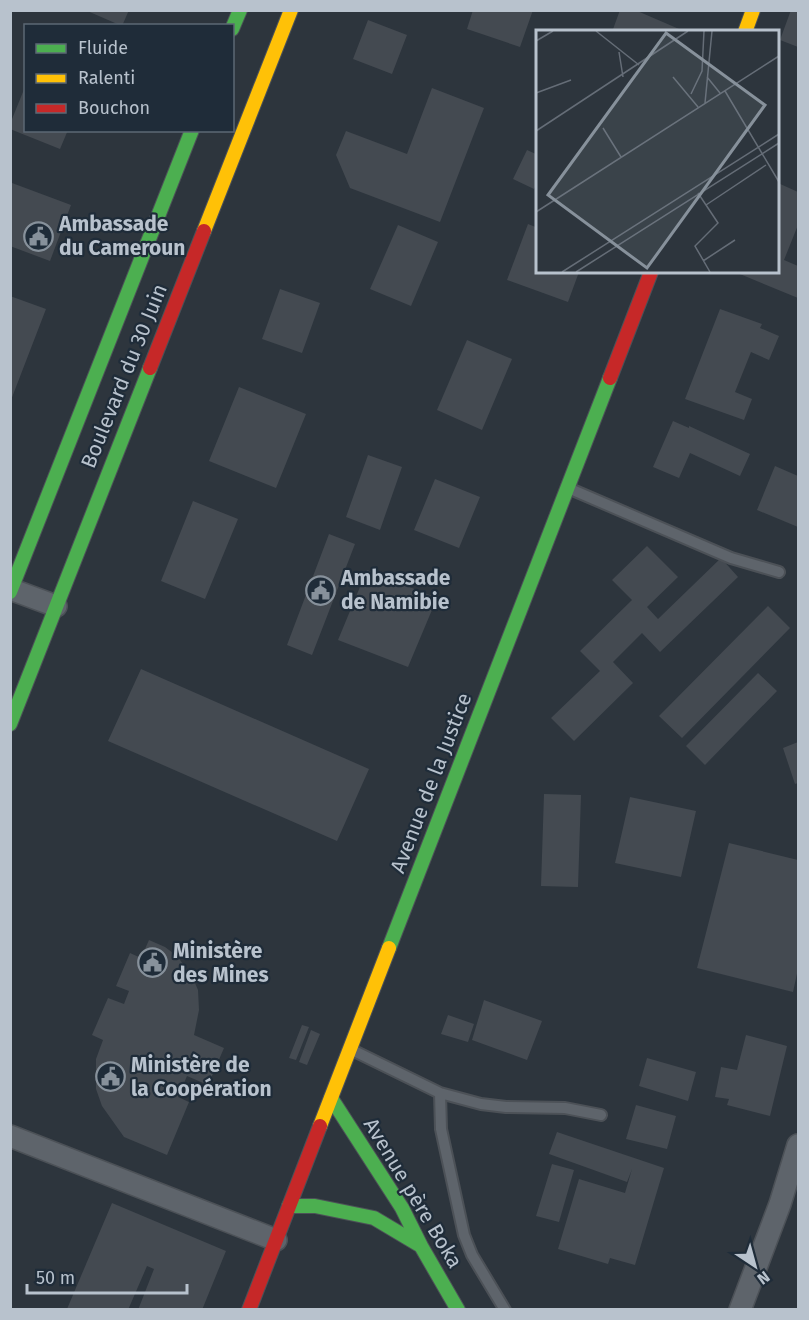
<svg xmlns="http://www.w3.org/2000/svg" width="809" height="1320" viewBox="0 0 809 1320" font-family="'Fira Sans',sans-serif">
<rect width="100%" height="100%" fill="#2d353d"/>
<!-- building -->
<path fill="#444a51" d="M85,10H129L122,26Z
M473,10H533L520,47L467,29Z
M620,10H635L686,32H612Z
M791,10H798V47L780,40Z
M368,20L407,35L392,74L353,59Z
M25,87L26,130H68L60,149L10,129V124Z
M432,88L484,108L440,222L350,188L336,155L346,131L407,154Z
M527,150L538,155V187H535L534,189L513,179Z
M12,183L71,205L50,261L10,246Z
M778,183L798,192V225L784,260L798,266V298L735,272H778Z
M528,224L538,228V272H579L568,302L507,280Z
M398,225L438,242L411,306L370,289Z
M280,289L320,303L302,353L262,339Z
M10,296L46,309L11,400H10Z
M720,309L762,324L760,328L779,336L769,360L751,352L735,392L752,399L744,420L685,399Z
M467,340L512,359L482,430L437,410Z
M239,387L306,414L276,488L209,461Z
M673,421L689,428V426L750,454L740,476L690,453L679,478L653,467Z
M368,455L402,467L380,530L346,517Z
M775,466L798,476V527L757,510Z
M435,479L480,497L459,548L414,530Z
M193,501L238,519L205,599L161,581Z
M329,534L355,544L312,655L287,645Z
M647,546L678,577L647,607L658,619L721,558L738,577L660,652L642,633L613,662L633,683L574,741L551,718L600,671L580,651L632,600L612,580Z
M367,570L437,598L408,667L338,640Z
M768,606L790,628L682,738L659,716Z
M141,669L369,769L337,841L108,741Z
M758,673L777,691L705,765L686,746Z
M798,742V783L795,784L783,748Z
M544,794L581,795L578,887L541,886Z
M630,797L696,811L681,877L615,863Z
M729,843L798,860V969L793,992L697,968Z
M149,940L165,947L177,956L192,976L198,990L199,1010L194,1035L224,1048L208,1085L187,1076L178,1097L189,1102L167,1155L124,1137L102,1106L96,1089V1059L103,1040L92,1035L108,998L124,1004L129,991L116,986L130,953L141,958Z
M484,1000L542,1021L527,1060L472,1040Z
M448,1015L474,1024L468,1042L441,1034Z
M302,1025L309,1027L296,1060L289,1058Z
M311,1030L320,1034L307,1065L299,1062Z
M746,1035L787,1046L770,1116L727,1105L729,1099L715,1097L721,1067L737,1070Z
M647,1058L696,1072L688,1101L639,1086Z
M636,1105L676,1116L667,1149L626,1139Z
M557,1132L664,1168L635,1265L610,1258L608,1264L558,1249L579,1179L625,1193L632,1169L627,1182L549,1154Z
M552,1164L574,1170L559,1222L536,1216Z
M112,1203L226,1251L202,1310H138L154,1269L147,1266L128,1310L67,1309Z"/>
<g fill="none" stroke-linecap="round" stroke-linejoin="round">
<defs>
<path id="lane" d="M568,488L731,558L779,572
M350,1049L440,1093L481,1104L506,1107L565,1108L601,1115
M440,1093L441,1129L464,1235L472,1255L505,1310"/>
<path id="street" d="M10,589L56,606
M10,1136L276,1240
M740,1310L780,1204L798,1145"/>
<path id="fast" d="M232,29L240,10
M10,592L192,130
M10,724L150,368
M389,948L610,378
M331,1098L402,1208L421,1246L458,1310
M289,1206H315L374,1218L421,1246"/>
<path id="slow" d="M745,32L753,10
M204,231L291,10
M320,1126L389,948"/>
<path id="jam" d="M150,368L204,231
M610,378L651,272
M249,1310L320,1126"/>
</defs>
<!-- lane casing -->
<use href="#lane" stroke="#4c5157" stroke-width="14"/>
<!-- street casing -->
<use href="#street" stroke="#4c5157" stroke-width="24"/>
<!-- fast casing -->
<use href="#fast" stroke="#4c5157" stroke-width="16"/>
<!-- slow casing -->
<use href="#slow" stroke="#4c5157" stroke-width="16"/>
<!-- jam casing -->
<use href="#jam" stroke="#4c5157" stroke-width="16"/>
<!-- lane -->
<use href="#lane" stroke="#5e646b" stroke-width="10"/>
<!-- street -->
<use href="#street" stroke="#5e646b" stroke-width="21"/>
<!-- fast -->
<use href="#fast" stroke="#4caf50" stroke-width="14"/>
<!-- slow -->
<use href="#slow" stroke="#ffc107" stroke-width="14"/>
<!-- jam -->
<use href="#jam" stroke="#c62828" stroke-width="14"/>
</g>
<!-- icons -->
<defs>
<symbol id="civic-ring" viewBox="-11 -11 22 22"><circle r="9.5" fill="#1f2c39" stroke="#87919b" stroke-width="1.5"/><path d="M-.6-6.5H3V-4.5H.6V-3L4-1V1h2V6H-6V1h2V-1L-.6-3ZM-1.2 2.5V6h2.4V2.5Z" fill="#87919b"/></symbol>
</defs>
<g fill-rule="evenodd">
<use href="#civic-ring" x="22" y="220" width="33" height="33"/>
<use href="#civic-ring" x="304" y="574" width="33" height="33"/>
<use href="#civic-ring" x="136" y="946" width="33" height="33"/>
<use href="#civic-ring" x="94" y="1060" width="33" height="33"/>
</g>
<g text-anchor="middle" stroke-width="4.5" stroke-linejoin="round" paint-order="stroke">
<!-- poi labels -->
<g font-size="21" font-weight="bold" fill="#b8c2cd" stroke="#1f2c39" text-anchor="start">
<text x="59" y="231">Ambassade<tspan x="59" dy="24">du Cameroun</tspan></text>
<text x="341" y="585">Ambassade<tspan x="341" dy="24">de Namibie</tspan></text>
<text x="173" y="958">Ministère<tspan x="173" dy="24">des Mines</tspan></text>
<text x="131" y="1072">Ministère de<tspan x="131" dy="24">la Coopération</tspan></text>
</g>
<!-- street labels -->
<g font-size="21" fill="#b8c2cd" stroke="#1f2c39">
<text transform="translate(124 376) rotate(-68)" y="7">Boulevard du 30 Juin</text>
<text transform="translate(431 783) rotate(-69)" y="7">Avenue de la Justice</text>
<text transform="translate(413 1193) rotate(59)" y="7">Avenue père Boka</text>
</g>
</g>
<!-- overview -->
<g transform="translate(536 30)">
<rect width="243" height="243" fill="#2d353d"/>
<path fill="none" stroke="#656d77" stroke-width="1.5" d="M60,1L103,35M0,11L17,1M83,22L87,47M137,47L162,77M171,47L184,63M189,61L243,152M0,63L35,50M155,64L166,41L168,1M169,73L176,1M67,98L85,127M0,101L152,1M162,163L182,193L159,216L174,242M170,175L230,135M0,182L243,26M167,231L199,210M26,242L243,104M40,242L243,113"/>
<path fill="#87919b" fill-opacity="0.15" stroke="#87919b" stroke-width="3" d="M130,3L229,75L111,238L12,165Z"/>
<rect width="243" height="243" fill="none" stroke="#b8c2cd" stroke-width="3"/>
</g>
<!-- border -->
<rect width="809" height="1320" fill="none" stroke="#b8c2cd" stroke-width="24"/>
<!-- legend -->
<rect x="24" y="24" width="210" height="108" fill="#1f2c39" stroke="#5c6874" stroke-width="1.5"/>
<rect x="36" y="44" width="30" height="9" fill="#4caf50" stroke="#5c6874" stroke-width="1.5"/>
<text x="78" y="54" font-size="18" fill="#b8c2cd">Fluide</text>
<rect x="36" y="74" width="30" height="9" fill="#ffc107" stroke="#5c6874" stroke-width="1.5"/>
<text x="78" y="84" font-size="18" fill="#b8c2cd">Ralenti</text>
<rect x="36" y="104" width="30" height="9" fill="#c62828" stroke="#5c6874" stroke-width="1.5"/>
<text x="78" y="114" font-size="18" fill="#b8c2cd">Bouchon</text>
<!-- north arrow -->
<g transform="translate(755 1266) rotate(144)" stroke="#1f2c39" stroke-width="4.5" paint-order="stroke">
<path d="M0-4.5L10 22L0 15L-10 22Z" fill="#b8c2cd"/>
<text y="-9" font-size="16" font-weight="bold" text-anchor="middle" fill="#b8c2cd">N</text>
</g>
<!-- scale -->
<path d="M27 1284v9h160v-9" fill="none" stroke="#b8c2cd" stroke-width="3"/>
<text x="36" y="1284" font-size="18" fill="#b8c2cd" stroke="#1f2c39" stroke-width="4.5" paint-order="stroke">50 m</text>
</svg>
